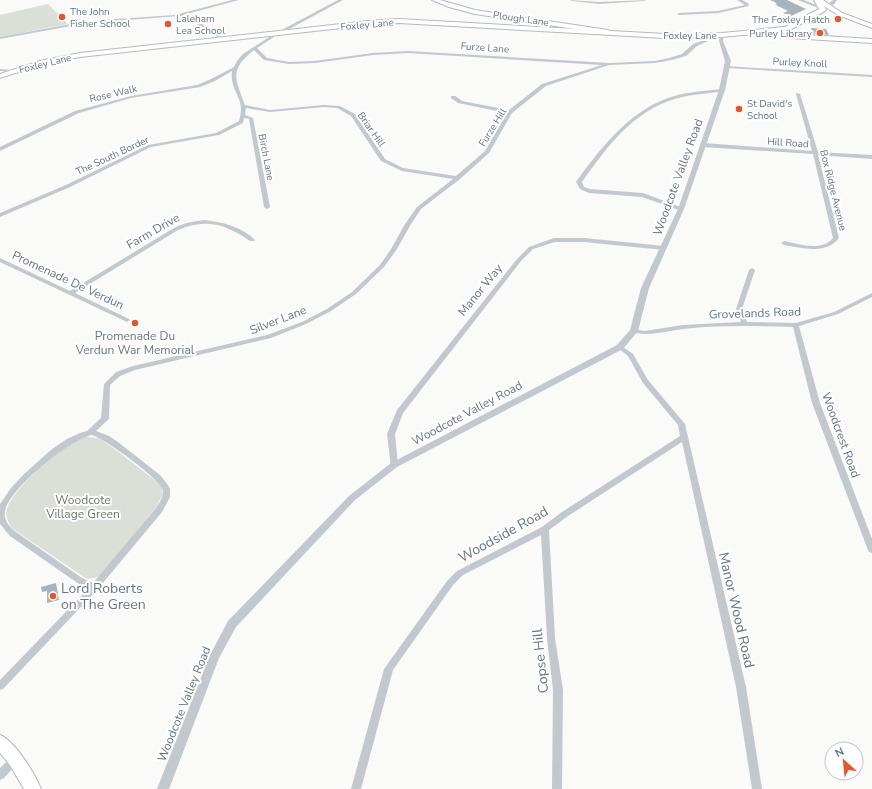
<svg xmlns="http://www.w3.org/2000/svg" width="872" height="789" viewBox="0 0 872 789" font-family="'Nunito Sans',sans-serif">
<rect width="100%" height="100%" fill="#fafaf8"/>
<!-- green -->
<path fill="#dadfd7" d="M48,4L68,24L0,37V15Z
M86,437L99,438L120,453L161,485L163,494L157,506L104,572L98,577L87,579L13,529C8,523 5,516 7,509C11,492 54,453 69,443C74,440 81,439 86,437Z"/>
<!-- building -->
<path fill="#aab3b9" d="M770,0H787L806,9L791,16L783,13L788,11L776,5H778L775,4L777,3Z
M811,28L826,29L829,35L813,34Z
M56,583L59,600L47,603V591L42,592L41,587Z"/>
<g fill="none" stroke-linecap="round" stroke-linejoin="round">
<defs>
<path id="secondary" d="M432,0H440L475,10L608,30L611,32L608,34L475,14L449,7Z"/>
<path id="primary" d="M399,19L665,34L722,33L784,27L787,29L784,31L722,37L665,38L399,23L368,25L80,57L43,64L0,78V74L40,61L80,53L368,21Z
M0,735C15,741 35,774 41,789H24L10,765L0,753Z"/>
<path id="trunk" d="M814,0H823L842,13L872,24V28L838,15L824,6L826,10L825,11L786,32L791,34L872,39V43L790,38L781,34V29L819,9Z"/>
</defs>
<!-- secondary casing -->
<use href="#secondary" stroke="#b3babf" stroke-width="2"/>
<!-- primary casing -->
<use href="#primary" stroke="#b5babe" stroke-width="2"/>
<!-- trunk casing -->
<use href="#trunk" stroke="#b4b9bd" stroke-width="2"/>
<!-- minor -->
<path fill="#c3c8cc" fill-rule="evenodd" d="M232,0H239L183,15L199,22L224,39V41H223L197,24L179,16L115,21L71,26L0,39V37L71,24L115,19L175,15Z
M570,0L599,2L646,0L644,1L599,4L572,1Z
M737,0H742L748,3L749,6L718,13L679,15L677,14L679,13L718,11L745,5Z
M798,0H804L826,9L823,10Z
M277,32L280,33L257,48L267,58L289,62L315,61L373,53L408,51L609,63L655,61L669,58L682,54L693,44L712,37L715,38L697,46L686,56L672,60L655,63L609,65L546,86L512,113L489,153L460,179L421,209L411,224L397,249L384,267L356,294L331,311L306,324L271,338L135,370L120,376L110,385L109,419L96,431L109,436L118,442L160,475L168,485L170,489V497L162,512L97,590L3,689L0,690V680L88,589L76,582L10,536L0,524V504L11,488L23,475L52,449L67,439L80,433L87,431L101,418L104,384L116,372L133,366L267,335L302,322L327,309L352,292L380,265L391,249L405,224L417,207L453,179L402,171L381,161L351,116L337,108L324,107L270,112L246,108L245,115L253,118L270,207L269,208L267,209L264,207L249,119L244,118L243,123L219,135L151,147L70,187L0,217V213L66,185L148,145L216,133L239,121C240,117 241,113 241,108C240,94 230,89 232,71L215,81L200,87L131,98L79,113L2,150L0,151V147L75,111L131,96L197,85L211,79L234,67L237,61L243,54ZM254,50L264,60L289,64L315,63L373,55L408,53L602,65L542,84L509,110L462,101L455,96H451V98L458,103L507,113L485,151L456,176L403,168L385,159L355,114L340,106L324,105L270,110L245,105C235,78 229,70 254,50ZM92,435C104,438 157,477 162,488C165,495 160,502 156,508L93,583L82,578L16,532C10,527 3,520 5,511C10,488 69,440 92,435Z
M725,66L872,75V77L727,68L725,67Z
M0,69L12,70L14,71L12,72L0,71Z
M722,89L724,90V91C707,94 691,94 675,99C633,111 606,148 582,182L584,187L590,189L643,193L683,208V210H679L642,197L589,193L580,189L576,182C600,149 626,115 665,99C683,92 703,91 722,89Z
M796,93L800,94L818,152L872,155V159L818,155L839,238C826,255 802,248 784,245L781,243L784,241C799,244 822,252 833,238L813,154L703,147L700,145L703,143L812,151L796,94Z
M205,220C223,222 242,227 255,240L254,241C249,242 245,237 241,235C219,222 201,220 178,230L75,293L129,319L130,320L129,321L127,322L0,262V258L2,259L70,291L174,228C184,223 194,221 205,220Z
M554,238H584L664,246L667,248L664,250L584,242H555L533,249L521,261L403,413L395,434L398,465L397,467H391L387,434L397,410L517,259L529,247Z
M752,268L755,270L742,309L747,322L796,323L834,312L872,293V297L838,314L799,326L820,403L872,539V553L869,552L868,550L812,403L793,327C757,326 720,325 683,329C665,331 650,337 632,332L631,331L634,329L645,331L683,325L741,322L736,309L749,270Z
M620,345L633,354L648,380L685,424L746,687L762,789H752L736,687L682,442L568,516L549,530L555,638L563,690L562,789H552L553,690L547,638L541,535L463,575L453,585L393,670L361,789H351L384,669L447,581L457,571L542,527L562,512L680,436L678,425L643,383L628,356L618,348L617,347Z
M15,755L18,757L20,760L18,763L4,778L0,780V768L12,757Z"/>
<!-- tertiary -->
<path fill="#c3c8cc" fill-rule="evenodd" d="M338,0H343L280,34L276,33Z
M833,0H837C834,5 829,10 822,10V8Z
M720,34L724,35L723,41L731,61L725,90L684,209L649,288L638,331L623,349L397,467L355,500L236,627L219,658L169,789H157L209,657L228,621L349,496L391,463L617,345L630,330L641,288L678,209L719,90L725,61L719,41Z"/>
<!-- secondary -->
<use href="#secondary" fill="#fff" fill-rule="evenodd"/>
<!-- primary -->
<use href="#primary" fill="#fff" fill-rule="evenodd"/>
<!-- trunk -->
<use href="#trunk" fill="#fff" fill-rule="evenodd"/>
</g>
<!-- markers -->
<g fill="#e4572e" stroke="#fff" stroke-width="1.5">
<circle cx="62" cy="17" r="4"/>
<circle cx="838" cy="19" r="4"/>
<circle cx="168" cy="24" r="4"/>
<circle cx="820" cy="33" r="4"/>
<circle cx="739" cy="109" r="4"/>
<circle cx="135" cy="323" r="4"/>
<circle cx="53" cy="596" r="4"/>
</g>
<g text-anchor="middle" stroke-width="4" stroke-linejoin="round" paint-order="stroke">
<!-- far-poi labels -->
<g font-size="10" fill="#657683" stroke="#fff" text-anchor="start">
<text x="70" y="15">The John<tspan x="70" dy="12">Fisher School</tspan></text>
<text x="176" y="22">Laleham<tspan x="176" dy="12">Lea School</tspan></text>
<text x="830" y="23" text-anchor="end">The Foxley Hatch</text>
<text x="812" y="37" text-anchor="end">Purley Library</text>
<text x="747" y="107">St David's<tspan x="747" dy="12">School</tspan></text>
</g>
<!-- far-street labels -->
<g font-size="10" fill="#657683" stroke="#fff">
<text transform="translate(521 18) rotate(8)" y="4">Plough Lane</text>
<text transform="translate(367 24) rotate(-5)" y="4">Foxley Lane</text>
<text x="690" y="39">Foxley Lane</text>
<text transform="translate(485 47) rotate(4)" y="4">Furze Lane</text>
<text transform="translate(800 62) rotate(3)" y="4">Purley Knoll</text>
<text transform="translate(45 63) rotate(-14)" y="4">Foxley Lane</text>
<text transform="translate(113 93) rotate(-13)" y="4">Rose Walk</text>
<text transform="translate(492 127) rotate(-58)" y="4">Furze Hill</text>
<text transform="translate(372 129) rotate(55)" y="4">Briar Hill</text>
<text transform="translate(788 142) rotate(4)" y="4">Hill Road</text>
<text transform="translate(112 155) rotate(-25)" y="4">The South Border</text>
<text transform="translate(267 157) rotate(79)" y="4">Birch Lane</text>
<text transform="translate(834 190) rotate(76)" y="4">Box Ridge Avenue</text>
</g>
<!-- street labels -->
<g font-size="12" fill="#657683" stroke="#fff">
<text transform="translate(678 177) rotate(-70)" y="4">Woodcote Valley Road</text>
<text transform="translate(153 231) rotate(-30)" y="4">Farm Drive</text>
<text transform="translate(68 280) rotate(25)" y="4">Promenade De Verdun</text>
<text transform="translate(480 290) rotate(-51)" y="4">Manor Way</text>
<text transform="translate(755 313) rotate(-2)" y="4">Grovelands Road</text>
<text transform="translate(278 320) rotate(-21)" y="4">Silver Lane</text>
<text transform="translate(467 413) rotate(-28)" y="4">Woodcote Valley Road</text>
<text transform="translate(841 435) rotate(70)" y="4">Woodcrest Road</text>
<text transform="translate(184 704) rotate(-68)" y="4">Woodcote Valley Road</text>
</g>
<!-- poi labels -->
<g font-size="12" fill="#657683" stroke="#fff">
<text x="135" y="340">Promenade Du<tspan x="135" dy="14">Verdun War Memorial</tspan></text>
</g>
<!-- park labels -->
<g font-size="12" fill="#687a64" stroke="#fff">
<text x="83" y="504">Woodcote<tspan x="83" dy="14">Village Green</tspan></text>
</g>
<!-- near-street labels -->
<g font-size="14" fill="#657683" stroke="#fff">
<text transform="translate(503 534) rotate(-29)" y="5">Woodside Road</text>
<text transform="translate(737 610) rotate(77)" y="5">Manor Wood Road</text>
<text transform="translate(540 661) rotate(-96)" y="5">Copse Hill</text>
</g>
<!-- near-poi labels -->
<g font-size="14" fill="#657683" stroke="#fff" text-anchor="start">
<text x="61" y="593">Lord Roberts<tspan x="61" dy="16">on The Green</tspan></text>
</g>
</g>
<!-- north arrow -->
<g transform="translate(844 761) rotate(333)"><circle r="19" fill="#ffffff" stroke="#c1c8cd"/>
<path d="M0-3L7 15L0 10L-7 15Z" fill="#e4572e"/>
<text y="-6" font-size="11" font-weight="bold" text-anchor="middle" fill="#657683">N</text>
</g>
</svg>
